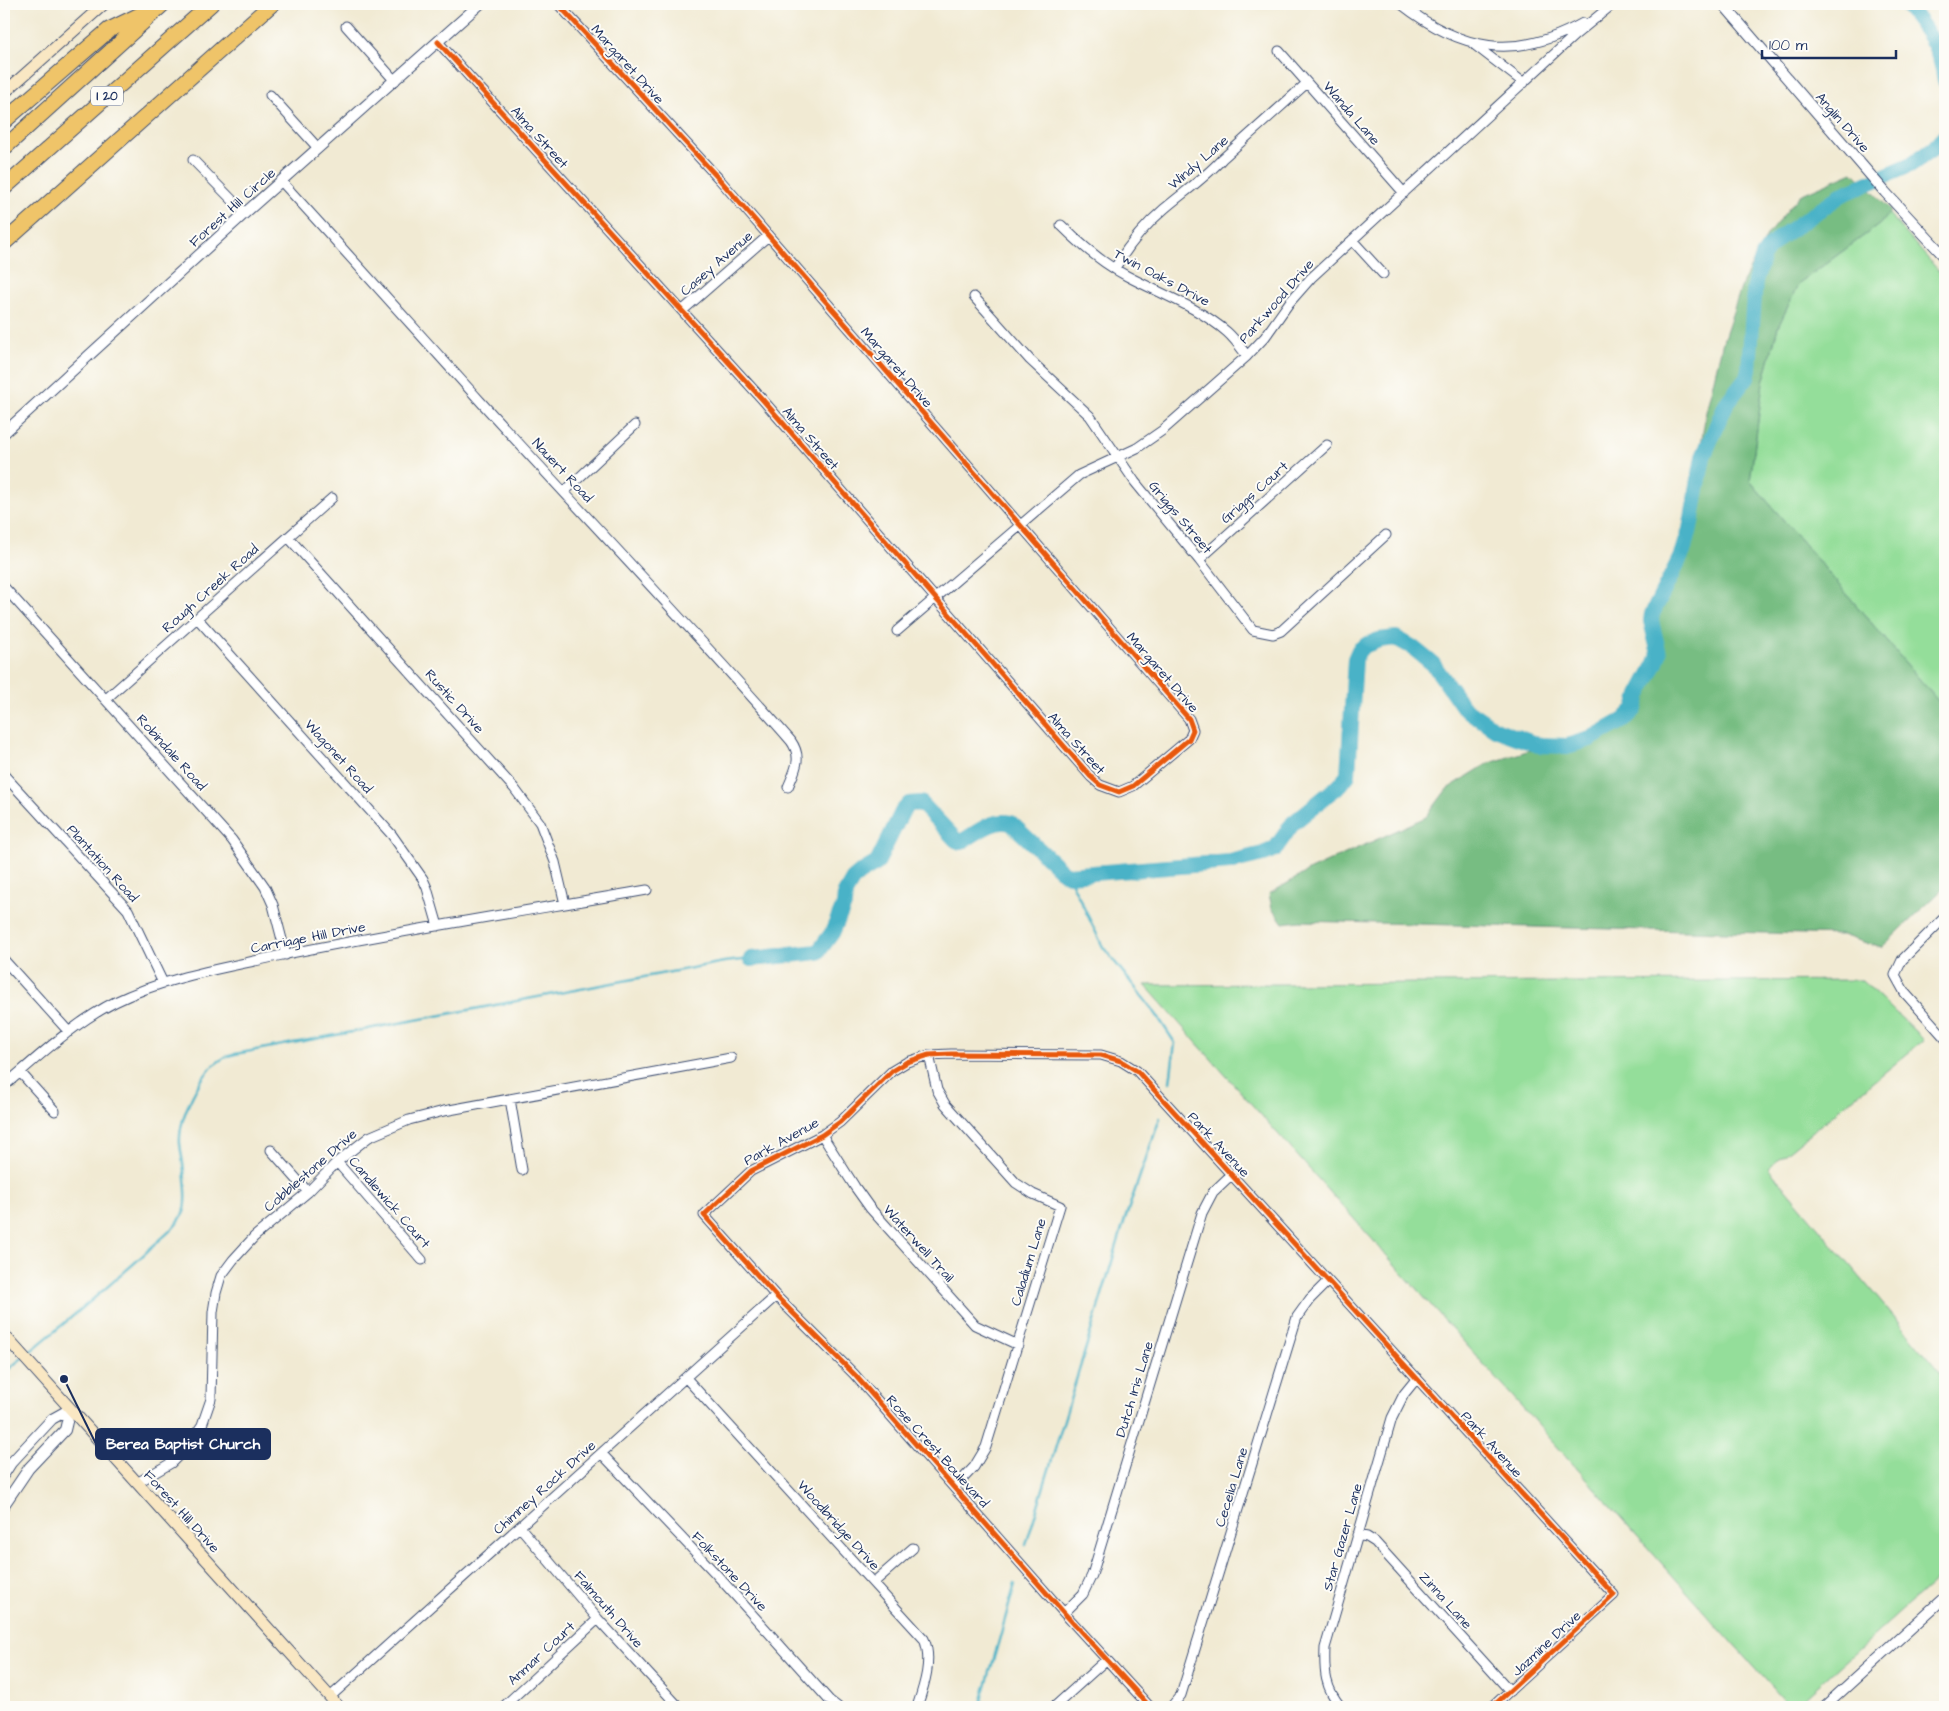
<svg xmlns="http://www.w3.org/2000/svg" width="1949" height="1711" viewBox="0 0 1949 1711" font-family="'Architects Daughter',sans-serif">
<rect width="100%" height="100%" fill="#fdfcf7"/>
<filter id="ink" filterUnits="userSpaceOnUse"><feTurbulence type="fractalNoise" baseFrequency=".02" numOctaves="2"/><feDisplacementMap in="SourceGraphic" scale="10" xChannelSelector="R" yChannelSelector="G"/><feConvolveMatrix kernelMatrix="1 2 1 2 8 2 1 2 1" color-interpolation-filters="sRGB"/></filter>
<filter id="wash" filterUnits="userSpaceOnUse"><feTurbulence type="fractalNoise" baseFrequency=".0096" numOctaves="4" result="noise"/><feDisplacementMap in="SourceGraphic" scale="20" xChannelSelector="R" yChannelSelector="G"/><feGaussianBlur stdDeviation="1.12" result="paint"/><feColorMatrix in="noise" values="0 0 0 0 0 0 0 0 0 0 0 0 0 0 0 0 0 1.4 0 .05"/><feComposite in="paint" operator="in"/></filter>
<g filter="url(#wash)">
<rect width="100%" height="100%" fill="#f1ead3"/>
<!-- green -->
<path fill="#94de9a" stroke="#58867c" d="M1888,213L1945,278V709L1750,481L1763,383L1778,327L1799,283L1880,224Z
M1862,980L1924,1040L1768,1168L1945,1378V1572L1794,1707H1790L1145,985Z"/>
<!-- forest -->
<path fill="#77bd82" stroke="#497670" d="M1853,172L1891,210L1880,224L1799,283L1778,327L1763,383L1750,481L1945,709V887L1881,948L1842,935L1300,921L1283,923L1272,908L1269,894L1310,870L1426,817L1447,789L1487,764L1536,748H1572L1588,742L1610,729L1651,685L1659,666L1656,646L1648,622L1684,553L1706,412L1723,341L1743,282L1768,234L1800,195Z"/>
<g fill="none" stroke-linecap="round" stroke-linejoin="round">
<!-- stream -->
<path stroke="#48b2c7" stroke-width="2.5" d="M1068,875L1103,947L1156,1014L1175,1043L1170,1082
M26,1355C69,1319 113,1284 154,1245C165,1235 178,1226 184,1212C190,1199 182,1159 180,1144C178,1118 201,1070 224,1058C227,1056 231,1056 235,1054L724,962L751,959
M4,1373L22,1358
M1026,1545L1125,1219L1160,1118
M980,1707L1015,1584"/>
<!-- river -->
<path stroke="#48b2c7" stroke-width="16" d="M1906,4C1927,32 1940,45 1945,81
M751,959L818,952L832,933L844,905L845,893L853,879L860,873L877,863L902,812L909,804L921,803L956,840L961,842C977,833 993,818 1011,823L1063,872L1068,875L1230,862L1263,854L1275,849L1293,823L1341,784L1348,775L1355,659L1359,650L1366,645L1379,640L1396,638L1412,647L1433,664L1464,708L1495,729L1538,745L1567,746L1590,739L1624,720L1635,709L1639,695L1656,663L1659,654L1651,621L1652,614L1683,552L1690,529L1703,457L1726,404L1747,377L1749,369L1755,281L1763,256L1768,249L1779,238L1841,195L1910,165L1934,148L1945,136"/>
</g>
</g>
<g filter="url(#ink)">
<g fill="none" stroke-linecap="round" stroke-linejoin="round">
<defs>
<path id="minor" d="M1401,4C1461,51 1515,61 1583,23
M346,26L395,81
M438,42L762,399L1091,777L1100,785L1119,792L1133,786L1189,739L1193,730L1189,719L720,180L558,4
M1472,43L1524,83
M1279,51L1404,193
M270,95L318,148
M193,160L245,213
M281,181C348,254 414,328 480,401C584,515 690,626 791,741C803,758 795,770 788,787
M1061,225C1081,245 1102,263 1127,276C1161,294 1198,307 1227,332C1235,339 1241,348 1247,356
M1352,240L1383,274
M1115,268C1128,246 1144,226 1164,209C1184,192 1205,178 1222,159L1307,83
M974,297L1030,360L1090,416L1135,482L1199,560L1253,630L1273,634L1281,631L1386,535
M682,311L768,236
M564,492L635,425
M288,537L514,788L540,823L555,862L565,904
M1199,560L1327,445
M4,587L232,840L265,887L273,905L286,955
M197,618L392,835L423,879L427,888L438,926
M897,631L1079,475L1137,448L1163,430L1247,356L1265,337L1289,303L1311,278L1575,35L1613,4
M106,699L332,498
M4,775L128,910L163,983
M1945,917L1902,960L1895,975L1905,993L1945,1038
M4,960L69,1032
M929,1055L937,1090L945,1104L1016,1183L1033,1194L1060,1206L986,1447L974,1467L955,1487
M20,1072L55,1111
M4,1086C39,1056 74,1023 115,1002C168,976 226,968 282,955C403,930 526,911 647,890
M510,1099L522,1170
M822,1135L855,1187L870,1208L975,1325L1018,1345
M271,1150L308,1192
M337,1162L422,1260
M686,1378L924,1639C933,1660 924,1686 917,1707
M602,1454L716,1574L829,1700L838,1707
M137,1483L171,1463L188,1446L202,1425L211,1399L213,1312L216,1293L221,1276L233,1260L254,1237L308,1192L337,1162L369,1137L409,1120L444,1111L731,1058
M520,1527L598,1619L679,1707
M1357,1535L1367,1537L1375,1542L1510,1691
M873,1583L913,1548
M1064,1613L1083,1594L1092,1575L1202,1213L1213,1192L1232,1174
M330,1697L776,1296
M503,1707L598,1619
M1054,1707L1106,1660
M1150,1707L1064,1613L854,1374L776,1296L704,1215L751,1171L822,1135L840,1122L892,1071L907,1062L929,1055L951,1054L1101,1055L1121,1061L1137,1071L1614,1595L1492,1707
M1171,1707L1181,1695L1297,1317L1310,1299L1328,1281
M1341,1707C1325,1688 1324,1672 1325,1648L1392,1418L1404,1394L1417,1378"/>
<path id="tertiary" d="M1723,4L1885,192L1945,257
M4,433L245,213L480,4
M4,1474L11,1463L52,1419L70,1409L65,1430L29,1468L4,1505
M1824,1707L1945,1597"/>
<path id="secondary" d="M4,93L104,4
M4,1335L339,1707"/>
<path id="motorway" d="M4,121L109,30L148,11
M4,148L163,4
M4,188L211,4
M4,243L272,4"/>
</defs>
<!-- minor casing -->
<use href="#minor" stroke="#3b4b70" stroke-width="11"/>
<!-- tertiary casing -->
<use href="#tertiary" stroke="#3b4b70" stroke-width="12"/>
<!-- secondary casing -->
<use href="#secondary" stroke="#3b4b70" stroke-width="13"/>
<!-- motorway casing -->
<use href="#motorway" stroke="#3b4b70" stroke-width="17"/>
<!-- minor -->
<use href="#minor" stroke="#fff" stroke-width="9"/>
<!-- tertiary -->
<use href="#tertiary" stroke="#fff" stroke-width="10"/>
<!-- secondary -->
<use href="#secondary" stroke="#f9e7c3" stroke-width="11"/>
<!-- motorway -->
<use href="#motorway" stroke="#efc469" stroke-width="15"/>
<defs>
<path id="cycleway" d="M438,42L762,399L1091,777L1100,785L1119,792L1133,786L1189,739L1193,730L1189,719L720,180L558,4
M1150,1707L1064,1613L854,1374L776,1296L704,1215L751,1171L822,1135L840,1122L892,1071L907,1062L929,1055L951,1054L1101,1055L1121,1061L1137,1071L1614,1595L1492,1707"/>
</defs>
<!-- cycleway casing -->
<use href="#cycleway" stroke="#fdfcf7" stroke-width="8"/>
<!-- cycleway -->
<use href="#cycleway" stroke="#e8590c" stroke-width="5"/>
</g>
</g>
<g text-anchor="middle" stroke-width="4" stroke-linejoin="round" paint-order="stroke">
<!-- shield labels -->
<rect fill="#fdfcf7" stroke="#5f6c8c" stroke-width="1" x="91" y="86.5" width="32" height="19" rx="4"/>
<g font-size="12" font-weight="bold" fill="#1b2f5e">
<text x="107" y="100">I 20</text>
</g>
<!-- street labels -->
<g font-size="14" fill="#1b2f5e" stroke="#fdfcf7">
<text transform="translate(628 64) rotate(48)" y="5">Margaret Drive</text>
<text transform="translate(1352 113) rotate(49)" y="5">Wanda Lane</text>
<text transform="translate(1843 122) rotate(49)" y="5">Anglin Drive</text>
<text transform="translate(540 137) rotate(48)" y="5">Alma Street</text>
<text transform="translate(1198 162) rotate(-41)" y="5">Windy Lane</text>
<text transform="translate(232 207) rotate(-42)" y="5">Forest Hill Circle</text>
<text transform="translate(716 263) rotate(-41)" y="5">Casey Avenue</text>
<text transform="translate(1162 277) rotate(28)" y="5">Twin Oaks Drive</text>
<text transform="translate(1276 301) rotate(-49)" y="5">Parkwood Drive</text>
<text transform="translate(897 367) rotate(49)" y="5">Margaret Drive</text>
<text transform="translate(811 438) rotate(49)" y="5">Alma Street</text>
<text transform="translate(563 470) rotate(47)" y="5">Nauert Road</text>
<text transform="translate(1254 492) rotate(-42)" y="5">Griggs Court</text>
<text transform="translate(1181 517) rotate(50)" y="5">Griggs Street</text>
<text transform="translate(210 588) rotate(-42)" y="5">Rough Creek Road</text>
<text transform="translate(1163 672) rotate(49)" y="5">Margaret Drive</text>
<text transform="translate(455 701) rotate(48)" y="5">Rustic Drive</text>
<text transform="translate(1077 743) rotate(48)" y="5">Alma Street</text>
<text transform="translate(172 752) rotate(48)" y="5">Robindale Road</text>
<text transform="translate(339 756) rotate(48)" y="5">Wagonet Road</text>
<text transform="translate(103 863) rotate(48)" y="5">Plantation Road</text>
<text transform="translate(308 937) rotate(-11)" y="5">Carriage Hill Drive</text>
<text transform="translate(781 1141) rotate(-29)" y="5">Park Avenue</text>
<text transform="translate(1219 1144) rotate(47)" y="5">Park Avenue</text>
<text transform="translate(310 1170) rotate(-41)" y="5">Cobblestone Drive</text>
<text transform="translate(390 1202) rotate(49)" y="5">Candlewick Court</text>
<text transform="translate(919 1243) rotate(48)" y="5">Waterwell Trail</text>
<text transform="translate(1028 1262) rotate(-73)" y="5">Caladium Lane</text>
<text transform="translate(1134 1389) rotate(-73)" y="5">Dutch Iris Lane</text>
<text transform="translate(1492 1444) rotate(48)" y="5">Park Avenue</text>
<text transform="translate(938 1451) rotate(48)" y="5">Rose Crest Boulevard</text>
<text transform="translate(544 1487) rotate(-42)" y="5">Chimney Rock Drive</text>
<text transform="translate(1231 1487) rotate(-73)" y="5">Cecelia Lane</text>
<text transform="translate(182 1511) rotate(48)" y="5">Forest Hill Drive</text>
<text transform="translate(839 1525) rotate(48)" y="5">Woodbridge Drive</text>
<text transform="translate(1342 1537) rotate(-74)" y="5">Star Gazer Lane</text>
<text transform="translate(730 1571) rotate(47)" y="5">Folkstone Drive</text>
<text transform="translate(1446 1600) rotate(48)" y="5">Zinna Lane</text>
<text transform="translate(609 1609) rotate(49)" y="5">Falmouth Drive</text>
<text transform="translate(1546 1643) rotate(-43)" y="5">Jazmine Drive</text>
<text transform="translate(541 1653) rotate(-43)" y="5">Anmar Court</text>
</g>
</g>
<!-- callouts -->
<path fill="none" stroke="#1b2f5e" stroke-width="2" d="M64 1379L96 1444"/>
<circle fill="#1b2f5e" stroke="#fdfcf7" stroke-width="2" cx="64" cy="1379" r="5"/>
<rect fill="#1b2f5e" stroke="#1b2f5e" stroke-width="2" x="96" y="1429" width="174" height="30" rx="5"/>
<g font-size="15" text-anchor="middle" font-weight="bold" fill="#fff">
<text x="183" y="1449">Berea Baptist Church</text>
</g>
<!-- margin -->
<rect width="1949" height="1711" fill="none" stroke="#fdfcf7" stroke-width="20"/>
<!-- scale -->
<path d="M1762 50v8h134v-8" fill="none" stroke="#1b2f5e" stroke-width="2.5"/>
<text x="1769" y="50" font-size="15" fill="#1b2f5e" stroke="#fdfcf7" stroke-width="4" paint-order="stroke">100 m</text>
</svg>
